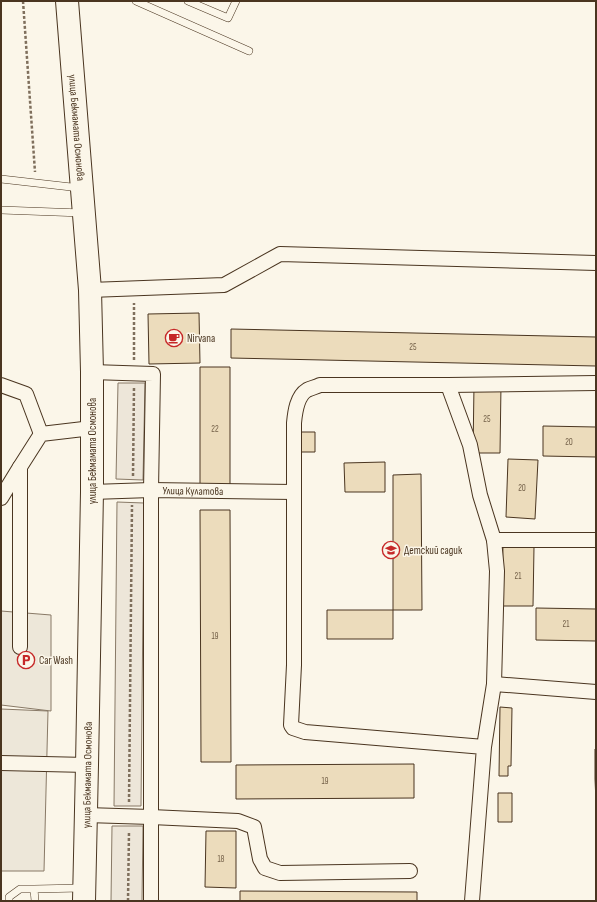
<svg xmlns="http://www.w3.org/2000/svg" width="597" height="902" viewBox="0 0 597 902" font-family="'Sofia Sans Condensed',sans-serif">
<rect width="100%" height="100%" fill="#fbf6e9"/>
<!-- green -->
<path fill="#ede6d9" stroke="#887966" d="M118,383H145L143,480L116,479Z
M117,502L144,503L141,806H114Z
M112,826H143L142,901H111Z"/>
<!-- parking -->
<path fill="#ede7d9" stroke="#887966" d="M1,611L51,615V711L1,705Z
M1,709L48,711L44,871H1Z"/>
<!-- building -->
<path fill="#ecdcbc" stroke="#4a3520" d="M199,313L200,363L149,364L148,314Z
M231,329L596,337V366L231,358Z
M200,367H230V490H200Z
M474,385H501L500,453H473Z
M543,426L596,427V457L543,456Z
M300,432H315V452H300Z
M508,459L538,460L535,519L506,517Z
M385,462V492H345L344,463Z
M421,474L422,610H393V475Z
M200,510H230L231,762H201Z
M503,546L534,547L533,606H501Z
M536,608L596,609V641L536,640Z
M327,610H393V639H327Z
M500,707L512,708L511,766H508V776H499Z
M595,749H596V802L595,779Z
M414,764V798L236,799V765Z
M498,793H512V822H498Z
M206,831H236V888L205,887Z
M240,891L417,892V901H240Z"/>
<g fill="none" stroke-linecap="round" stroke-linejoin="round">
<defs>
<path id="service" d="M136,1L249,51
M188,1L228,18L236,1
M1,179L80,188
M1,210L82,213
M9,901V897L20,889H34
M35,901L34,889L81,888"/>
<g id="minor">
<path d="M90,290L224,285L280,254L596,263"/>
<path d="M92,372L153,374L151,490V901"/>
<path d="M1,385L26,394L41,434"/>
<path d="M448,385L596,383"/>
<path id="s1" d="M92,492L151,490L294,492"/>
<path d="M1,498L20,467"/>
<path d="M494,540H596"/>
<path d="M20,647V467L41,434L92,428"/>
<path d="M494,684L596,692"/>
<path d="M1,763L87,765"/>
<path d="M86,815L151,817L238,821L254,827L260,859L265,868L280,873L410,871"/>
<path d="M472,901L484,747L494,684L497,571L494,540L480,495L470,445L448,385H320C316,387 311,388 307,390C297,396 295,412 294,423V665L291,725L293,728L305,732L484,747"/>
</g>
<g id="trunk">
<path id="s2" d="M67,1L90,290L92,372V492L87,765L84,901"/>
</g>
</defs>
<!-- service casing -->
<use href="#service" stroke="#4a3520" stroke-width="8"/>
<!-- minor casing -->
<use href="#minor" stroke="#4a3520" stroke-width="16"/>
<!-- trunk casing -->
<use href="#trunk" stroke="#4a3520" stroke-width="24"/>
<!-- path -->
<path stroke="#7f6f5c" stroke-width="2.5" stroke-dasharray="3 2" stroke-linecap="butt" d="M23,1L35,172
M134,360V303
M133,476L134,387
M129,802L132,505
M128,901L129,831"/>
<!-- service -->
<use href="#service" stroke="#fbf6e9" stroke-width="7"/>
<!-- minor -->
<use href="#minor" stroke="#fbf6e9" stroke-width="14"/>
<!-- trunk -->
<use href="#trunk" stroke="#fbf6e9" stroke-width="22"/>
</g>
<!-- icons -->
<defs>
<symbol id="cafe-ring" viewBox="-11 -11 22 22"><circle r="9.5" fill="#fbf6e9" stroke="#c62828" stroke-width="1.5"/><path d="M-5.5-4.5H6V0H3Q3 3.5 0 3.5H-2.5Q-5.5 3.5-5.5 0ZM3-3.2v2h1.7v-2ZM-6 4.5H4V6H-6Z" fill="#c62828"/></symbol>
<symbol id="school-ring" viewBox="-11 -11 22 22"><circle r="9.5" fill="#fbf6e9" stroke="#c62828" stroke-width="1.5"/><path d="M0-5L7-2L0 1L-7-2ZM-4 1L0 2.5L4 1V4Q0 6-4 4Z" fill="#c62828"/></symbol>
<symbol id="parking-ring" viewBox="-11 -11 22 22"><circle r="9.5" fill="#fbf6e9" stroke="#c62828" stroke-width="1.5"/><path d="M-3.5-5.5H1a3.5 3.5 0 0 1 0 7H-1V5.5H-3.5ZM-1-3.4V-.6H.8a1.4 1.4 0 0 0 0-2.8Z" fill="#c62828"/></symbol>
</defs>
<g fill-rule="evenodd">
<use href="#cafe-ring" x="164" y="328" width="20" height="20"/>
<use href="#school-ring" x="381" y="540" width="20" height="20"/>
<use href="#parking-ring" x="16" y="650" width="20" height="20"/>
</g>
<g text-anchor="middle" stroke-width="3" stroke-linejoin="round" paint-order="stroke">
<!-- number labels -->
<g font-size="9" fill="#725f47">
<text x="413" y="350">25</text>
<text x="487" y="422">25</text>
<text x="215" y="432">22</text>
<text x="569" y="445">20</text>
<text x="522" y="491">20</text>
<text x="518" y="579">21</text>
<text x="566" y="627">21</text>
<text x="215" y="639">19</text>
<text x="325" y="784">19</text>
<text x="221" y="862">18</text>
</g>
<!-- street labels -->
<g font-size="11" fill="#4a3520" stroke="#fbf6e9">
<text dy="4" stroke="none"><textPath href="#s2" startOffset="127">улица Бекмамата Осмонова</textPath></text>
<text transform="translate(92 451) rotate(-90)" y="4">улица Бекмамата Осмонова</text>
<text dy="4" stroke="none"><textPath href="#s1" startOffset="101">Улица Кулатова</textPath></text>
<text transform="translate(87 775) rotate(-89)" y="4">улица Бекмамата Осмонова</text>
</g>
<!-- poi labels -->
<g font-size="11" fill="#4a3520" stroke="#fbf6e9" text-anchor="start">
<text x="187" y="342">Nirvana</text>
<text x="404" y="554">Детский садик</text>
<text x="39" y="664">Car Wash</text>
</g>
</g>
<!-- border -->
<rect width="597" height="902" fill="none" stroke="#4a3520" stroke-width="4"/>
</svg>
